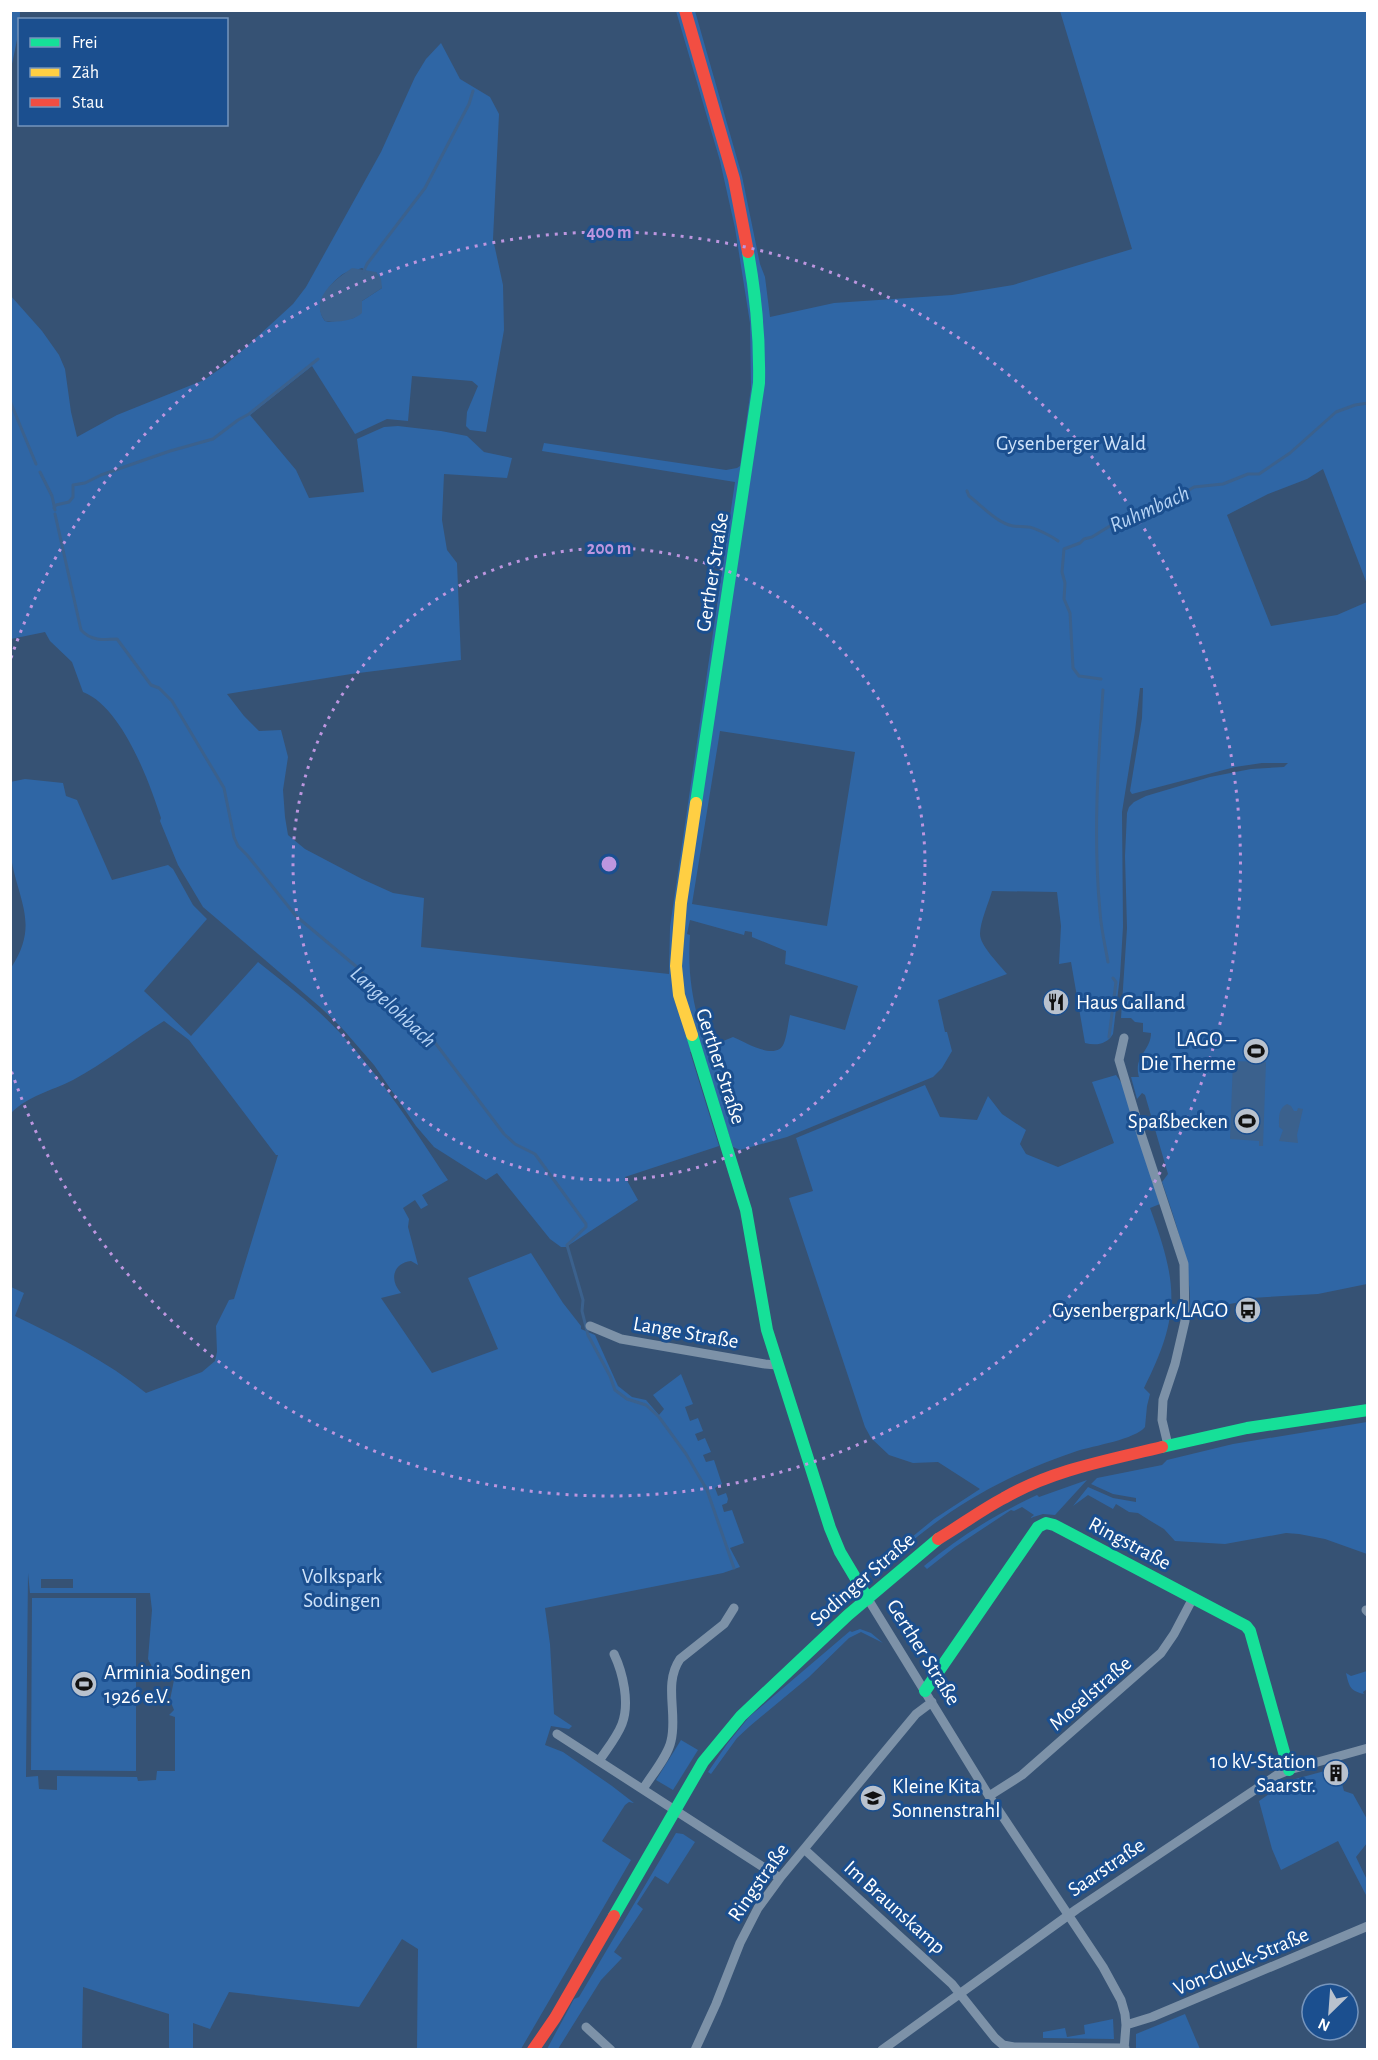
<svg xmlns="http://www.w3.org/2000/svg" width="1378" height="2060" viewBox="0 0 1378 2060" font-family="'Alegreya Sans',sans-serif">
<rect width="100%" height="100%" fill="#365274"/>
<!-- green -->
<path fill="#2f66a5" fill-rule="evenodd" d="M11,10L20,11C20,30 15,49 11,69Z
M676,11H695L742,176L760,264L765,277L770,317L834,303L952,295L1013,285L1132,249L1060,11H1367V584L1323,469L1307,479L1268,494L1227,515L1271,626L1337,615L1367,602V1284L1318,1294L1251,1298L1246,1301L1197,1310L1190,1315C1192,1268 1177,1226 1162,1182L1168,1174L1145,1095L1142,1093L1137,1099L1131,1077H1139C1133,1056 1151,1051 1151,1033L1143,1032V1023L1135,1022L1131,1018H1121L1127,928L1125,856L1127,813L1129,807L1134,802L1146,796L1210,777L1251,769L1284,767L1288,763H1262L1235,767L1132,794L1130,791L1142,718L1143,688H1140L1135,731L1122,812L1123,927L1120,976L1113,1034C1107,1044 1097,1046 1085,1043L1071,962L1059,964L1061,926L1057,892L992,891C989,902 980,922 980,934C980,946 1000,965 1007,974L938,1000L945,1032H947L952,1051L942,1068L933,1077L787,1137L740,1150L733,1147L701,1051L690,1052L719,1146L625,1177L638,1200L566,1247H561L550,1239L497,1173L486,1180L434,1147L416,1126L374,1065L341,1027L320,1007L203,907L178,865L160,821L161,818C149,781 122,707 83,692L72,662L50,641L45,632L11,639L10,295L42,331L59,355L65,369L71,412L77,437L117,415L204,380L224,366L244,349L293,304L306,287L381,152L415,77L426,59L441,43L460,79L490,97L499,114L493,239L503,285L504,330L486,432L470,430L466,426L467,412L478,386L472,381L412,376L408,421L387,419L355,434L312,366L250,415L296,470L309,498L364,492L357,439L384,427L398,426L441,431L467,436L484,452L512,458L507,478L444,474L442,520L447,550L457,563L461,660L351,674L227,694L244,716L259,731L281,730L288,757L283,790L285,817L288,835L305,849L362,879L393,893L424,898L421,947L669,974L670,927L735,482L542,451L544,443L726,470L737,468L740,466L751,388L750,323L735,228L720,161ZM362,268L368,272H376L382,288L362,301L354,318L329,322L325,321C312,305 330,283 343,274C348,271 356,270 362,268ZM720,731L855,752L827,926L692,904ZM690,920L744,935L745,931L752,932V937L786,951L785,964L858,986L845,1030L790,1015C788,1024 787,1035 784,1043C777,1062 745,1042 733,1037L706,1048C694,1007 687,978 690,935L687,934Z
M25,779L63,783L66,796L77,800L112,880L168,865L173,869L193,905L207,919L144,991L191,1036L258,962C278,978 299,994 319,1012C371,1060 409,1122 448,1180L422,1195L428,1205L421,1209L415,1200L403,1208L409,1219L408,1227L418,1265L411,1261C393,1263 389,1280 401,1293L381,1298L432,1373L498,1349L468,1278L531,1253L563,1303L581,1326V1329L595,1335L618,1386L632,1397L646,1400L659,1415L664,1409L653,1395L681,1374L693,1404L685,1407L690,1421L698,1418L703,1431L695,1434L698,1441L705,1438L711,1452L703,1455L706,1462L714,1460L722,1484L715,1488L718,1496L726,1493L728,1499L727,1503L722,1505L724,1512L732,1510L744,1543L730,1548L740,1567L723,1573L545,1608L550,1644L554,1714L572,1726L569,1729L551,1726L545,1745L563,1752L612,1786L634,1803L629,1802L625,1805L602,1841L631,1860L521,2049H417L418,1949L402,1939L359,2007L229,1992L210,2029L193,2023V2049H169V2014L83,1987L82,2049H11V1287L24,1293L15,1316C60,1338 107,1361 146,1393L202,1372L215,1361L217,1352L216,1326L229,1300L234,1299L278,1155H276L189,1040L164,1021C133,1040 105,1063 73,1080C51,1091 28,1096 11,1113V968C40,924 18,901 11,857C7,835 10,804 10,782ZM28,1573L30,1593H150L152,1610L148,1659L152,1667L174,1680L170,1700L174,1710L169,1715L175,1717V1771H157L156,1780L138,1781L137,1777L57,1776V1790L39,1789L38,1776L26,1777ZM41,1579H73V1588H41Z
M1116,1075L1123,1085L1160,1204L1150,1208C1178,1284 1181,1315 1144,1388L1150,1394L1147,1406L1145,1427C1136,1439 1093,1446 1077,1451C1029,1467 983,1489 942,1518C921,1533 901,1550 881,1567L873,1569L934,1519L980,1489L938,1462L913,1463L889,1455L871,1438L865,1427L789,1198L813,1191L796,1138L925,1085L940,1117L977,1120L988,1096L1002,1114L1026,1130L1020,1144L1026,1154L1058,1167L1114,1143L1092,1082Z
M1367,1422V1554L1325,1539L1299,1534L1286,1533L1225,1544L1175,1541L1164,1529L1149,1520L1138,1513L1129,1512L1116,1504L1113,1509L1088,1495L1073,1506L1088,1487L1113,1498L1136,1502V1498L1113,1494L1091,1484L1097,1478L1162,1465L1167,1460L1233,1444Z
M1087,1480L1055,1515L1043,1514L1030,1518L1034,1515L1022,1507L1014,1511L1011,1510L955,1547L927,1569L924,1566C959,1537 996,1514 1037,1495L1039,1497Z
M32,1598H136V1771L31,1770Z
M860,1629L871,1633L883,1643L861,1632L849,1638L809,1677L750,1726L737,1738L711,1774L708,1772L727,1744L749,1717L850,1631L852,1632Z
M1367,1671V1689L1363,1692L1364,1694C1350,1691 1349,1686 1346,1673L1351,1676Z
M681,1740L698,1750L673,1790L656,1780Z
M1332,1769L1334,1778L1340,1777L1344,1791L1353,1794L1368,1821L1367,1843L1356,1857L1367,1880V1897L1338,1841L1281,1870L1272,1849L1259,1801L1288,1781Z
M676,1833L683,1834L695,1842L668,1884L655,1876L637,1904L643,1909L614,1952L622,1958L601,1980L558,2049H547L574,1999L579,1997Z
M1185,2014L1200,2049H1136V2034Z
M1113,2019L1114,2039L1043,2038V2032L1065,2028L1067,2037L1085,2034L1084,2025Z"/>
<!-- water -->
<path fill="#3b618d" d="M352,268L376,272L381,279L382,288L362,301V313C353,321 336,323 325,321C308,299 336,279 352,268Z
M1233,1061L1266,1062L1263,1146H1259V1141L1230,1139Z
M1287,1104L1291,1106L1294,1111H1297L1298,1108L1303,1109L1297,1135L1298,1143L1279,1141L1283,1130L1279,1127C1279,1118 1278,1108 1287,1104Z"/>
<g fill="none" stroke-linecap="round" stroke-linejoin="round">
<!-- stream -->
<path stroke="#3b618d" stroke-width="3" d="M363,273L367,264L425,188L469,104L473,91
M10,401L36,464
M40,472L52,496L55,510
M967,491L969,496C982,506 997,523 1013,526C1018,527 1023,526 1028,527C1034,527 1053,537 1058,541
M54,508L56,505L69,502L73,497V485L85,483L101,475L170,451L213,439L238,420L249,414L318,359
M55,514L81,630C91,641 103,640 117,639L151,685L159,688L172,701L224,788L234,837L238,846L247,855L296,916L358,968L387,1001H393L430,1036L504,1134L515,1144L535,1154L586,1224V1227L567,1245L583,1300L582,1311L588,1335L610,1376L615,1390L627,1399L646,1405L659,1417L686,1454L707,1490L734,1568
M1101,679L1079,676L1073,668L1070,613L1064,599L1065,583L1062,572L1064,549L1080,543L1084,539L1092,537L1131,513L1173,500L1194,487L1223,484L1248,474H1259L1290,453L1336,412L1355,405L1368,403
M1103,690C1098,764 1093,837 1100,912C1101,928 1105,945 1108,962
M1109,1037L1116,982L1113,978"/>
<!-- street -->
<path stroke="#7d92a8" stroke-width="9" d="M1124,1038L1119,1060L1142,1137L1184,1264L1185,1321L1175,1364L1163,1400L1162,1420L1168,1445
M590,1326L621,1339L765,1364L777,1365
M868,1599L989,1796L1103,1967L1121,2000L1125,2014L1126,2025L1124,2050
M1366,1610L1368,1612
M557,1734L780,1878
M599,1761C607,1749 617,1737 622,1724C630,1703 623,1673 614,1654
M643,1789C651,1776 668,1756 671,1741C678,1714 663,1684 680,1659L724,1624L734,1608
M989,1796L1022,1775L1161,1653L1174,1634L1193,1598
M804,1849L952,1984L995,2038L1003,2045L1014,2047L1125,2048
M1126,2025L1152,2017L1368,1926
M586,2027L611,2050
M695,2050L716,2004L740,1943L758,1908L780,1878L916,1714L932,1702
M882,2050L1077,1909L1277,1775L1289,1770L1368,1748"/>
<!-- fast -->
<path stroke="#16e098" stroke-width="12" d="M696,803L759,383C760,338 756,296 748,252
M692,1035L746,1210L767,1330L830,1528L840,1552L868,1599
M1162,1447L1247,1428L1368,1410
M925,1691L1038,1527L1046,1523L1054,1525L1246,1626L1250,1631L1289,1770
M614,1916L703,1762L741,1716L848,1615L938,1539"/>
<!-- slow -->
<path stroke="#ffcf43" stroke-width="12" d="M692,1035L679,995L676,966L681,903L696,803"/>
<!-- jam -->
<path stroke="#f24e42" stroke-width="12" d="M685,10L734,179L748,252
M938,1539C960,1526 981,1510 1004,1498C1052,1470 1109,1460 1162,1447
M533,2050L555,2018L614,1916"/>
</g>
<!-- distance rings -->
<g fill="none" stroke="#bd96df" stroke-width="3" stroke-dasharray="3 6">
<circle cx="609" cy="864" r="316"/>
<path d="M11 658A632 632 0 1 1 11 1070"/>
</g>
<!-- icons -->
<defs>
<symbol id="restaurant-disc" viewBox="-11 -11 22 22"><circle r="9.5" fill="#b9c2ce" stroke="#1b4f8f"/><path d="M-5-6h1v4h1v-4h1v4h1v-4h1v5L-1.5 .5V6h-2V.5L-5-1ZM5-6V6H3V1.5H1.5Q1.5-4 5-6Z" fill="#111"/></symbol>
<symbol id="stadium-disc" viewBox="-11 -11 22 22"><circle r="9.5" fill="#b9c2ce" stroke="#1b4f8f"/><path d="M0-5a6.5 5 0 1 0 0 10a6.5 5 0 1 0 0-10ZM-3.5-1.8h7v3.6h-7Z" fill="#111"/></symbol>
<symbol id="bus-disc" viewBox="-11 -11 22 22"><circle r="9.5" fill="#b9c2ce" stroke="#1b4f8f"/><path d="M-5-6H5V4H4V6H2V4H-2V6H-4V4H-5ZM-3.5-4V0h7V-4ZM-3.5 1.2v1.5H-2V1.2ZM2 1.2v1.5H3.5V1.2Z" fill="#111"/></symbol>
<symbol id="building-disc" viewBox="-11 -11 22 22"><circle r="9.5" fill="#b9c2ce" stroke="#1b4f8f"/><path d="M-4-6H4V6H1V3H-1V6H-4ZM-2.5-4.3h1.7v1.8h-1.7ZM.8-4.3h1.7v1.8H.8ZM-2.5-1h1.7V.8h-1.7ZM.8-1h1.7V.8H.8Z" fill="#111"/></symbol>
<symbol id="school-disc" viewBox="-11 -11 22 22"><circle r="9.5" fill="#b9c2ce" stroke="#1b4f8f"/><path d="M0-5L7-2L0 1L-7-2ZM-4 1L0 2.5L4 1V4Q0 6-4 4Z" fill="#111"/></symbol>
</defs>
<g fill-rule="evenodd">
<use href="#restaurant-disc" x="1041" y="987" width="30" height="30"/>
<use href="#stadium-disc" x="1241" y="1036" width="30" height="30"/>
<use href="#stadium-disc" x="1232" y="1106" width="30" height="30"/>
<use href="#bus-disc" x="1233" y="1295" width="30" height="30"/>
<use href="#stadium-disc" x="69" y="1669" width="30" height="30"/>
<use href="#building-disc" x="1321" y="1758" width="30" height="30"/>
<use href="#school-disc" x="858" y="1783" width="30" height="30"/>
</g>
<g text-anchor="middle" stroke-width="6" stroke-linejoin="round" paint-order="stroke">
<!-- park labels -->
<g font-size="21" fill="#cfe3fa" stroke="#1b4f8f">
<text x="1071" y="450">Gysenberger Wald</text>
<text x="342" y="1583">Volkspark<tspan x="342" dy="24">Sodingen</tspan></text>
</g>
<!-- street labels -->
<g font-size="21" fill="#fff" stroke="#1b4f8f">
<text transform="translate(712 572) rotate(-81)" y="7">Gerther Straße</text>
<text transform="translate(721 1066) rotate(72)" y="7">Gerther Straße</text>
<text transform="translate(686 1332) rotate(10)" y="7">Lange Straße</text>
<text transform="translate(1130 1543) rotate(28)" y="7">Ringstraße</text>
<text transform="translate(862 1579) rotate(-41)" y="7">Sodinger Straße</text>
<text transform="translate(924 1652) rotate(58)" y="7">Gerther Straße</text>
<text transform="translate(1090 1693) rotate(-41)" y="7">Moselstraße</text>
<text transform="translate(1106 1867) rotate(-34)" y="7">Saarstraße</text>
<text transform="translate(758 1882) rotate(-55)" y="7">Ringstraße</text>
<text transform="translate(895 1907) rotate(42)" y="7">Im Braunskamp</text>
<text transform="translate(1241 1961) rotate(-23)" y="7">Von-Gluck-Straße</text>
</g>
<!-- poi labels -->
<g font-size="21" fill="#fff" stroke="#1b4f8f" text-anchor="end">
<text x="1076" y="1009" text-anchor="start">Haus Galland</text>
<text x="1236" y="1046">LAGO –<tspan x="1236" dy="24">Die Therme</tspan></text>
<text x="1228" y="1128">Spaßbecken</text>
<text x="1228" y="1317">Gysenbergpark/LAGO</text>
<text x="104" y="1679" text-anchor="start">Arminia Sodingen<tspan x="104" dy="24">1926 e.V.</tspan></text>
<text x="1316" y="1768">10 kV-Station<tspan x="1316" dy="24">Saarstr.</tspan></text>
<text x="892" y="1793" text-anchor="start">Kleine Kita<tspan x="892" dy="24">Sonnenstrahl</tspan></text>
</g>
<!-- water labels -->
<g font-size="22" font-style="italic" fill="#b5d3f5" stroke="#1b4f8f">
<text transform="translate(1149 508) rotate(-24)" y="8">Ruhmbach</text>
<text transform="translate(394 1006) rotate(43)" y="8">Langelohbach</text>
</g>
</g>
<circle cx="609" cy="864" r="9" fill="#bd96df" stroke="#1b4f8f" stroke-width="3"/>
<g font-size="18" text-anchor="middle" font-weight="bold" fill="#bd96df" stroke="#1b4f8f" stroke-width="6" stroke-linejoin="round" paint-order="stroke">
<text x="609" y="238">400 m</text>
<text x="609" y="554">200 m</text>
</g>
<!-- border -->
<rect width="1378" height="2060" fill="none" stroke="#ffffff" stroke-width="24"/>
<!-- legend -->
<rect x="18" y="18" width="210" height="108" fill="#1b4f8f" stroke="#7695bc" stroke-width="1.5"/>
<rect x="30" y="38" width="30" height="9" fill="#16e098" stroke="#7695bc" stroke-width="1.5"/>
<text x="72" y="48" font-size="18" fill="#ffffff">Frei</text>
<rect x="30" y="68" width="30" height="9" fill="#ffcf43" stroke="#7695bc" stroke-width="1.5"/>
<text x="72" y="78" font-size="18" fill="#ffffff">Zäh</text>
<rect x="30" y="98" width="30" height="9" fill="#f24e42" stroke="#7695bc" stroke-width="1.5"/>
<text x="72" y="108" font-size="18" fill="#ffffff">Stau</text>
<!-- north arrow -->
<g transform="translate(1330 2012) rotate(205)"><circle r="28" fill="#1b4f8f" stroke="#7695bc" stroke-width="1.5"/>
<path d="M0-4.5L10 22L0 15L-10 22Z" fill="#b9c2ce"/>
<text y="-9" font-size="16" font-weight="bold" text-anchor="middle" fill="#ffffff">N</text>
</g>
</svg>
